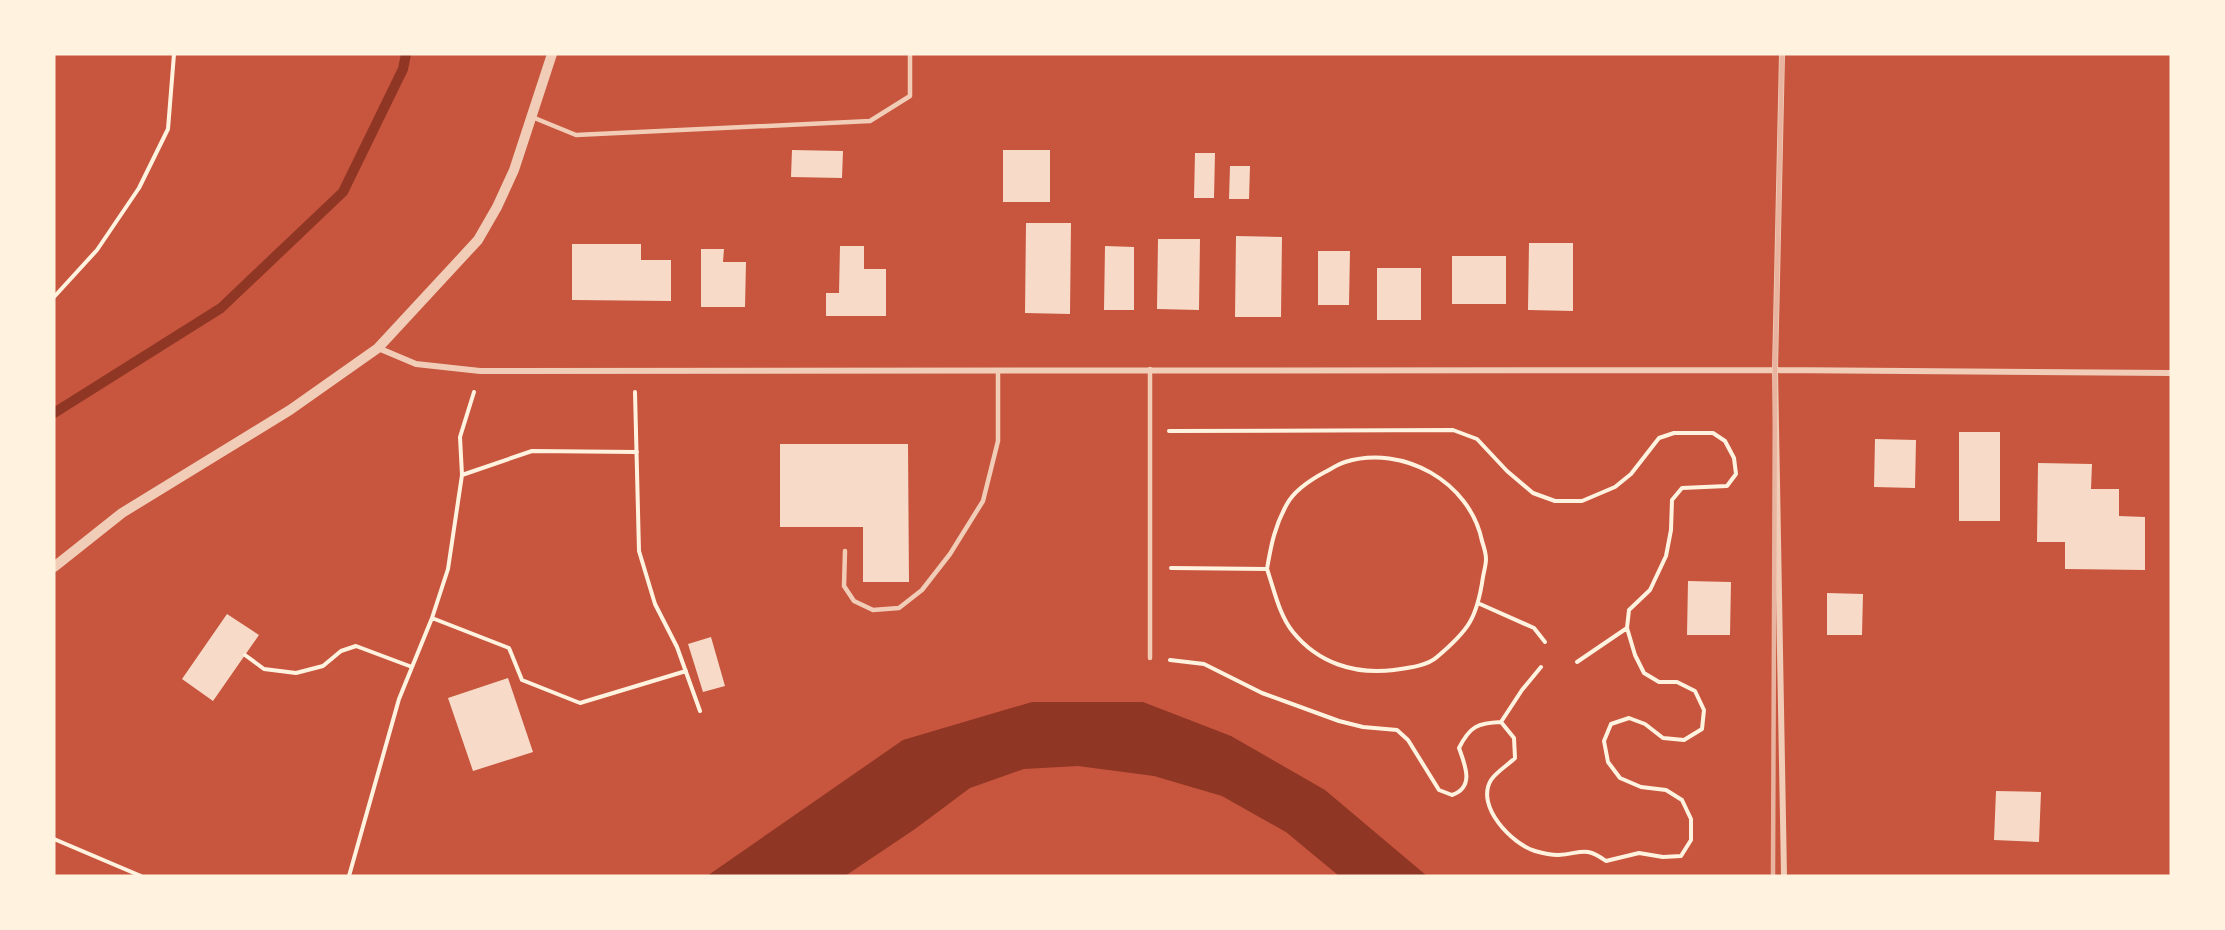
<svg xmlns="http://www.w3.org/2000/svg" width="2225" height="930" viewBox="0 0 2225 930" font-family="Manrope,sans-serif">
<rect width="100%" height="100%" fill="#c8553d"/>
<!-- water -->
<path fill="#8f3625" d="M1032,702H1143L1231,736L1325,790L1427,876H1339L1286,832L1222,796L1154,776L1078,766L1024,769L970,788L915,829L845,876H707L903,740Z"/>
<g fill="none" stroke-linecap="round" stroke-linejoin="round">
<!-- stream -->
<path stroke="#8f3625" stroke-width="10" d="M54,413L221,308L343,192L403,69L406,54"/>
</g>
<!-- building -->
<path fill="#f7dbc8" d="M792,150L843,151L842,178L791,177Z
M1003,150H1050V202H1003Z
M1195,153H1215L1214,198H1194Z
M1230,166H1250L1249,199H1229Z
M1026,223H1071L1070,314L1025,313Z
M1236,236L1282,237L1281,317H1235Z
M1158,239H1200L1199,310L1157,309Z
M1529,243H1573V311L1528,310Z
M572,244H641V260H671V301L572,300Z
M840,246H864V269H886V316H826V293H839Z
M1105,246L1134,247V310H1104Z
M701,249H724L723,262H746L745,307H701Z
M1318,251H1350L1349,305H1318Z
M1452,256H1506V304H1452Z
M1377,268H1421V320H1377Z
M1959,432H2000V521H1959Z
M1875,439L1916,440L1915,488L1874,487Z
M780,444H908L909,582H863V527H780Z
M2038,463L2092,464L2091,489H2119V516L2145,517V570L2065,569V542H2037Z
M1688,581L1731,582L1730,635H1687Z
M1827,593L1863,594L1862,635H1827Z
M227,614L259,635L213,701L182,679Z
M711,637L725,686L703,692L688,644Z
M508,678L533,752L473,771L448,698Z
M1996,791L2041,792L2039,842L1994,840Z"/>
<g fill="none" stroke-linecap="round" stroke-linejoin="round">
<!-- path -->
<path stroke="#fff3e0" stroke-width="4" d="M54,297L97,250L139,188L168,129L174,54
M635,392L639,551L655,604L677,647L700,711
M1169,431L1453,430L1477,439L1507,471L1533,493L1555,501H1582L1615,487L1631,474L1659,438L1674,433H1713L1725,441L1734,458L1736,474L1727,486L1682,488L1672,500L1671,530L1666,556L1650,590L1629,610L1627,628L1635,655L1644,673L1659,682H1677L1695,691L1704,710L1702,729L1684,740L1663,738L1645,724L1629,718L1611,724L1604,741L1608,762L1620,778L1641,787L1666,790L1682,800L1691,819V840L1681,856L1663,857L1639,853L1606,861C1584,845 1581,854 1558,855C1551,855 1542,853 1535,851C1512,844 1475,806 1491,780C1496,772 1508,765 1515,758L1514,738L1501,722C1478,723 1470,726 1459,748C1465,765 1475,787 1452,795L1439,790L1408,740L1397,730L1363,727L1339,721L1262,693L1204,664L1170,660
M462,475L532,451L637,452
M1171,568L1267,569C1274,589 1279,615 1293,632C1318,663 1355,675 1394,670C1408,668 1427,666 1437,657C1469,630 1477,618 1483,577C1484,571 1486,565 1486,559C1486,553 1484,547 1482,541C1470,482 1403,444 1345,462C1338,464 1331,469 1325,472C1312,479 1294,491 1287,504C1275,525 1271,545 1267,569
M1480,604L1534,628L1545,642
M432,618L509,648L522,680L580,703L686,671
M245,655L264,669L296,673L323,666L341,651L356,646L412,667
M1577,662L1627,628
M1501,722L1522,690L1541,667
M54,839L141,876
M349,876L399,699L432,618L448,569L462,475L460,437L474,392"/>
<!-- service -->
<path stroke="#f1ccb7" stroke-width="4.5" d="M532,117L576,135L870,121L910,96V54
M1150,369V658
M845,551L844,586L854,601L873,610L899,608L922,590L950,554L983,501L998,441V370"/>
<!-- minor -->
<path stroke="#f1ccb7" stroke-width="6" d="M1782,54L1775,370L1784,876
M378,348L416,364L480,371L1775,370L2171,373"/>
<!-- tertiary -->
<path stroke="#f1ccb7" stroke-width="10" d="M54,567L122,513L290,410L378,348L478,240L497,207L514,170L552,54"/>
<!-- rail -->
<path stroke="#e9b49f" stroke-width="4.5" d="M1773,876L1775,370L1782,54"/>
</g>
<!-- border -->
<rect width="2225" height="930" fill="none" stroke="#fff3e0" stroke-width="111"/>
</svg>
